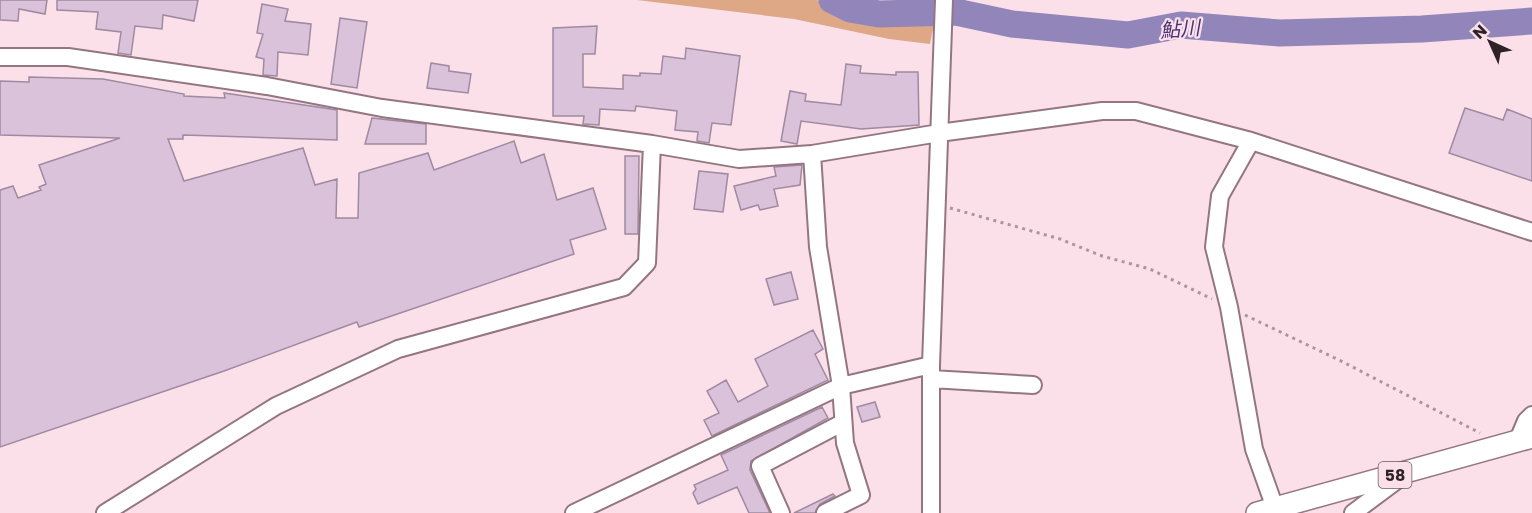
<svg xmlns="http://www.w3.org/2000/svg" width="1532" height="513" viewBox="0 0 1532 513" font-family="Poppins,'Noto Sans JP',sans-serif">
<rect width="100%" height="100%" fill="#fbe0ea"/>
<!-- green -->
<path fill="#dea887" d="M637,0H817L858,20L935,19L930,44L889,39L794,19Z"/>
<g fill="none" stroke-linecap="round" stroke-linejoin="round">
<!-- river -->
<path stroke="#9185ba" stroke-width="27" d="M832,0L850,9L879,14L956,12L1012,24L1128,35L1181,25L1280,33L1422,29L1532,21"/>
</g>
<!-- building -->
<path fill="#d9c2da" stroke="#9f8aa0" stroke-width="1.5" d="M0,0H47L45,14L19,9L18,21L0,20Z
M57,0H198L194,21L163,15L162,29L135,26L131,55L118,53L121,32L96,29L98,12L57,10Z
M262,4L288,9L285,21L311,24L308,55L278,52L277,76L263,75L264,59L256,57L263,34L257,33Z
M340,18L367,22L357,88L331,84Z
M597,26L595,54H583V87L623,89V75L640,76V73L661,74L663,56L685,59L686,48L740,56L731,125L712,123L709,143L697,141L698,132L675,130L677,111L636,106L635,111L600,109L599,125L583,124L584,116H553V28Z
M431,63L449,66V71L471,74L468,93L427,88Z
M846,64L861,66L860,73L896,75V72H918L919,125L861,129L801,121L797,144L781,141L790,91L806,94L805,101L841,105Z
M29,77L103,79L184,94V96L225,98L224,93L337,110V140L183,135V139H168L184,181L303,148L315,185L337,179L336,218H358L359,173L428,153L434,170L514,141L521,163L544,154L557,200L593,188L606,229L570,240L574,254L359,327L357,322L224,371L0,447V190L13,186L18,198L41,190L39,187L46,184L39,165L120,138L0,135V81L29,82Z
M1465,108L1503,120L1507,109L1532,119V181L1449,153Z
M372,118L426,124V144H365Z
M625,156H639L638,234H625Z
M802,165L800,185L774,189L778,206L760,210L758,205L741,210L734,186L776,176L774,167Z
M699,171L728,174L723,212L694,209Z
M791,272L798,299L774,305L766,279Z
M813,330L823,349L815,354L828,380L712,436L704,420L719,413L707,391L726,380L738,402L768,386L755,359Z
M875,402L880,417L862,422L857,407Z
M822,407L828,418L751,461L750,470L770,513H749L737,487L698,504L693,493L696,489L694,485L728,470L721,455Z
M833,494L835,496L820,504L815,513H794Z"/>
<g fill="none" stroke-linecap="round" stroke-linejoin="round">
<defs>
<path id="minor" d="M0,57H68L267,86L382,108L652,144L739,159L812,154L939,133L1102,111H1136L1251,141L1532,232
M1251,141L1220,196L1214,247L1229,307L1254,449L1275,508
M812,154L818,247L841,386L845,443L861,495L825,513
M931,379L1033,385
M1518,440L1526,421L1532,415
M105,513L276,406L398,349L624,287L647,263L652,144
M574,513L841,386L931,365
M781,513L760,466L842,423
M931,513V365L944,0
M1353,513L1404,475"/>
<path id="major" d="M1257,513L1532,437"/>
</defs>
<!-- minor casing -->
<use href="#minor" stroke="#947682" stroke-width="20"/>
<!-- major casing -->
<use href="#major" stroke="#947682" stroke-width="24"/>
<!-- path -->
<path stroke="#ab959e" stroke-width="3" stroke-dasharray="3 4.5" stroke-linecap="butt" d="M950,208L1060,239L1102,256L1150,269L1212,299
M1245,315L1343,362L1480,433"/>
<!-- minor -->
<use href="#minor" stroke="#fff" stroke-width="16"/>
<!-- major -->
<use href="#major" stroke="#fff" stroke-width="21"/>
</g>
<g text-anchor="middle" stroke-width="4.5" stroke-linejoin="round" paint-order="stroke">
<!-- shield labels -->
<rect fill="#fbe0ea" stroke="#6c5b62" stroke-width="1.5" x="1378.5" y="462" width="33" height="26" rx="4.5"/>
<g font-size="16" font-weight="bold" fill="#2f2227">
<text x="1395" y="481">58</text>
</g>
<!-- water labels -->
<g font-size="20" font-style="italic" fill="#473375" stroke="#fbe0ea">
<text transform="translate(1180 29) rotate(-4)" y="7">鮎川</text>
</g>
</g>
<!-- north arrow -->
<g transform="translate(1490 42) rotate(315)" stroke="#fbe0ea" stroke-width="4.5" paint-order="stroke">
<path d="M0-4.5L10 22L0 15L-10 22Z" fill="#2f2227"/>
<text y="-9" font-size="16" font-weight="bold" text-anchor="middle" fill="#2f2227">N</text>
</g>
</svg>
